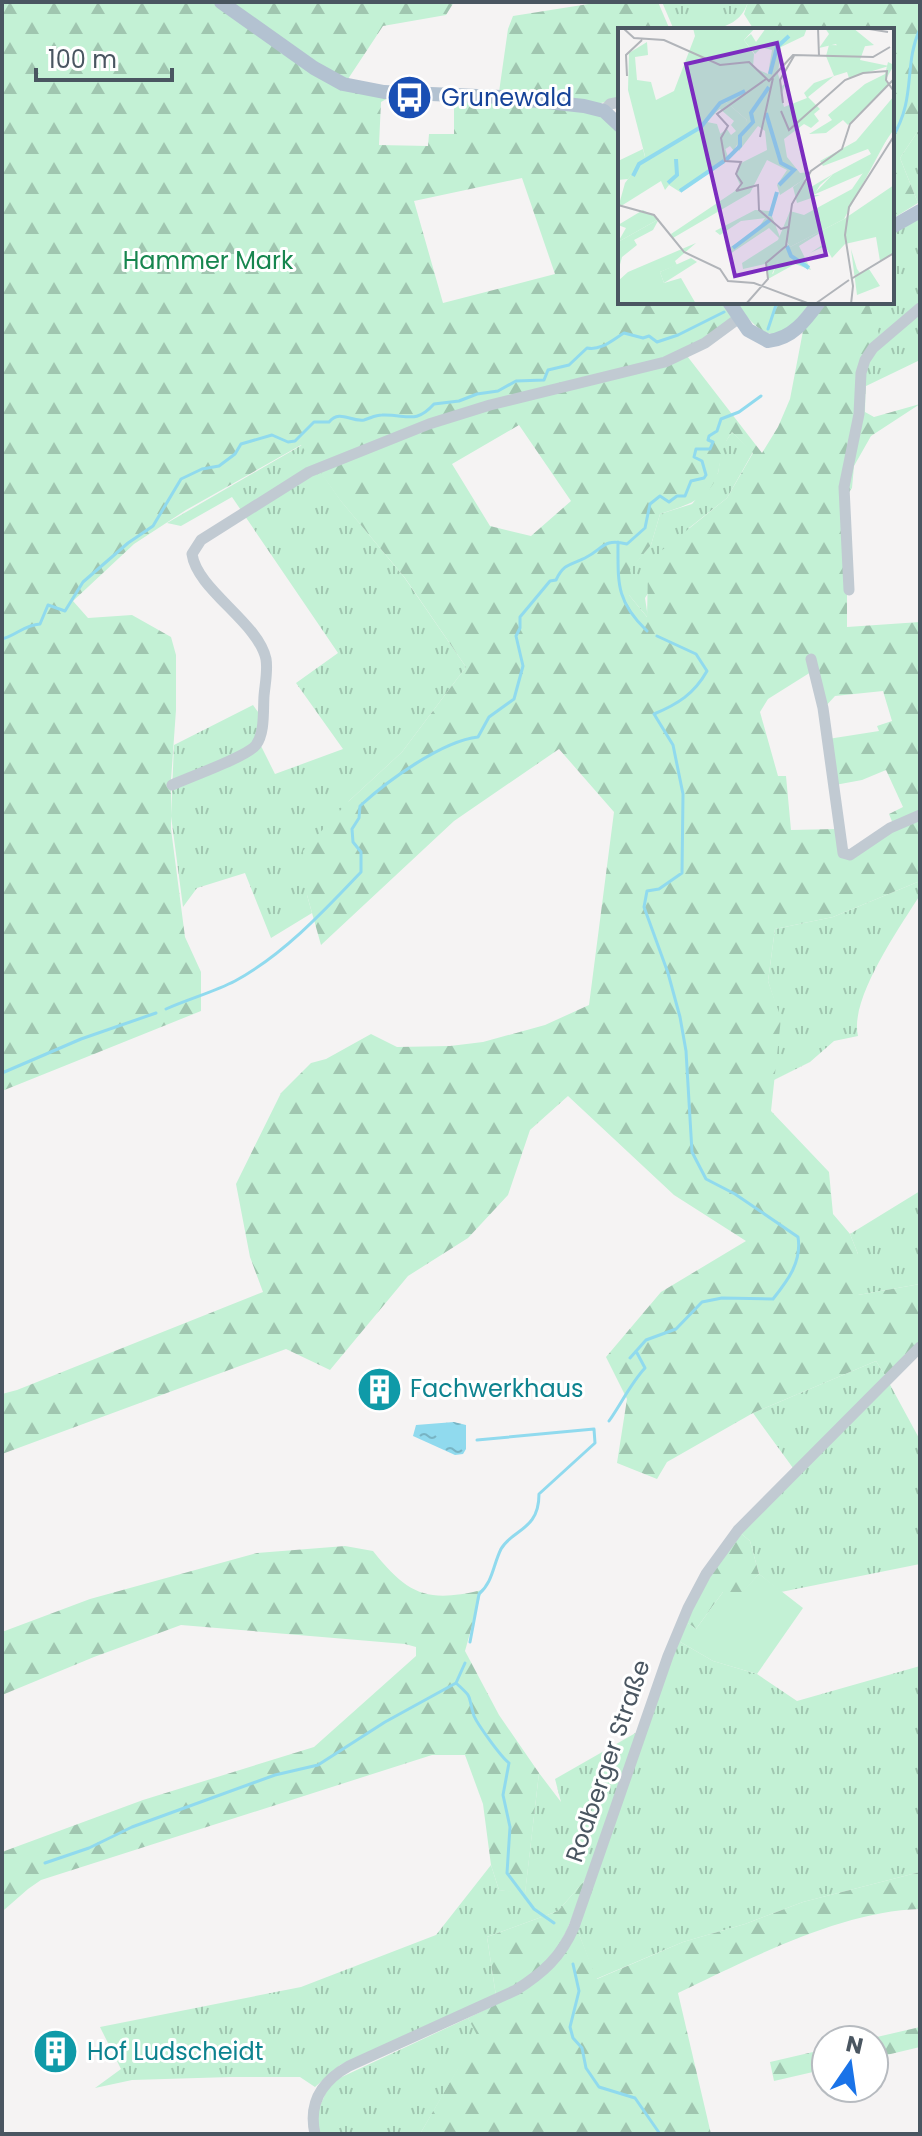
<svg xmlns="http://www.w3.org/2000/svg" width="922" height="2136" viewBox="0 0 922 2136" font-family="Poppins,sans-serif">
<defs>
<pattern id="grass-tufts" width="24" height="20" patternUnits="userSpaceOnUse" patternTransform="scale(2)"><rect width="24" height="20" fill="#c3f1d5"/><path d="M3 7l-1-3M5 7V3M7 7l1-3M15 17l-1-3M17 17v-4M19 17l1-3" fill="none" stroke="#a0c6b0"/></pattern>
<pattern id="forest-firs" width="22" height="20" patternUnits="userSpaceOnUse" patternTransform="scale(2)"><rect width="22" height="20" fill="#c3f1d5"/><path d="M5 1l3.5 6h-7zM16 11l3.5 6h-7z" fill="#a0c6b0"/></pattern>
<pattern id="water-ripples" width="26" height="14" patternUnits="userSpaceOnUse" patternTransform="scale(2)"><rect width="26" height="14" fill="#90daee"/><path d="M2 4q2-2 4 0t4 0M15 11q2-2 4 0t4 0" fill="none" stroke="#78b4c4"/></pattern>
</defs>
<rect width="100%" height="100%" fill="#f5f3f3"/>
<!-- grass -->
<path fill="url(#grass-tufts)" d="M662,2H748C738,34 702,30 674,30Z
M920,128V202L918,203L900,158Z
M920,215V360L864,387L868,302H892V231Z
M732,432L753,452L727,498L689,528L645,598L648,618L629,595V570L651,545L660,514L692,504L718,473L722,447Z
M302,445L341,501L404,577L466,667L402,752L349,801L307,895L312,913L271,938L245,873L197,888L183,907L171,816L174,745L253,705L261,716L258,740L275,774L343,749L296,683L338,653L232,497L181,526L167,523Z
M920,881V895C900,927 849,999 858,1036L834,1041L810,1062L772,1081L780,1018L768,981L775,929L833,917Z
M920,1191V1284L858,1295V1254L850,1234Z
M876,1361L886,1377L793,1468L753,1413Z
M888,1381L920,1440V1564L781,1592L759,1574L750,1541L738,1531Z
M677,1640L713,1661L757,1674L797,1701L920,1666V1872L803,1902L745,1924L683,1942L596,1979L577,1929Z
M639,1731L585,1880L558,1911L487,1937L496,1996L340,2065L315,2087L300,2077H231L132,2080L95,2088L121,2069L100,2027L301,1987L436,1935L491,1865L499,1890L525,1893L539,1773L561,1802L555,1779Z
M468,2018L478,2035L420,2134H319L317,2112L331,2082Z"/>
<!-- forest -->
<path fill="url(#forest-firs)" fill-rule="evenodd" d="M2,2H454L446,15L383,26L348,79L394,90L499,92L508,29L513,16L601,2H658L670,30H620V99L596,104L620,133V302H724L735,318L684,352L762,453L778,427L790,399L803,331L823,302H868L882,343L866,364L865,412L874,417L920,404L871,436L854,466L852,488L842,502L847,551V627L920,622V881L833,917L775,929L768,981L781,1018L771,1111L829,1172L833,1214L850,1234L858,1254V1295L920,1284V1343L886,1377L876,1361L753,1413L667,1462L657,1479L617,1463L627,1399L606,1357L661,1292L746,1241L674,1195L568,1096L530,1130L508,1195L468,1238L408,1276L330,1370L286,1349L2,1454V1394L17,1390L263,1292L250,1257L236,1184L281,1093L311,1063L326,1059L371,1034L397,1047L450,1046L483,1042L545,1025L589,1005L614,812L559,749L454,821L321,945L307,895L303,851L349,801L402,752L466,667L405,578L340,500L301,445L186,510L134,544L73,601L88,618L132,615L171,637L176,655V710L171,780V829L185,937L201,972V1011L2,1091ZM390,97H454V134H429L428,146L379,145L381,102ZM522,178L555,274L443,303L414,201ZM519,425L571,501L531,536L490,526L452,464ZM732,432L753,453L727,498L661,551L648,571L647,617L629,595L630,570L651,545L660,514C685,506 714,498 719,468C722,453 723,444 732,432ZM811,672L821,710L836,829L791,830L786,776H778L760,712L768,699ZM883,691L892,721L877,726L879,731L828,739L824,708L835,696ZM886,770L903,807L889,814L893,824L846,852L835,785L862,780Z
M748,2H920V128L900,158L918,203L892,219V30H754L744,14Z
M734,302H811C777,346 768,343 734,302Z
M738,1531L750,1541L759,1574L742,1593L723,1592L696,1629L684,1620Z
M345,1546L373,1551C408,1595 427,1603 482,1590L465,1651L499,1715L539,1773L525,1894L499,1890L491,1865L483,1804L465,1755H432L41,1880L28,1889L4,1910L2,1906V1852L143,1800L314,1747L416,1656V1647L405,1644L181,1625L94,1657L2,1695V1632L90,1599L257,1553Z
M920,1872V1909C841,1911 749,1959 678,1993L711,2134H420L477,2035L468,2018C514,1995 557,1980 577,1929L597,1979L683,1942L745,1924L803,1902Z
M585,1880C573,1915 564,1950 534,1974C523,1982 508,1989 496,1996L487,1937L558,1911Z
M920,2027V2047L874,2058V2040H864Z
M826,2049V2069L774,2081L770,2062Z"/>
<!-- park -->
<path fill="#c3f1d5" d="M759,1574L803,1608L757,1674L713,1661L677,1640L684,1620L696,1629L723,1592H742Z"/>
<!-- water -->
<path fill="url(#water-ripples)" d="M454,1422L466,1425V1449L463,1454L455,1455L413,1436L416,1425Z"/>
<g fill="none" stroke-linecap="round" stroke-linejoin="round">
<!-- stream -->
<path stroke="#90daee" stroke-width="3" d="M892,138C917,98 903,65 920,29
M768,329L777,302
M618,542C618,584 616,601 647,631
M2,639C17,635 24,625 40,624L48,605L65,611L83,582L128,543L153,526L181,479L202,469L219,466L235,454L241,444L272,435L288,442L295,441L314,422H329C340,409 350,422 364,420C371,418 375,415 382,415C407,414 415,425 434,404L459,401L477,394L498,391L516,381L544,380L548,370L569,365L587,348C601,351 612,340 624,333L643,338L649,336L657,342L678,335L724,312
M166,1009C188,999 214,992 235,981C283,955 324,911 361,872V852L353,842L352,829L359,818L360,806C387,781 442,741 478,737L489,717L514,699L523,666L516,636L520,628V617L550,581L556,580C564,563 571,565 585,558C604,549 602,538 627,544L645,528L650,504L660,496L669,502L677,496H685L691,481L704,478L706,475L702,461L694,457L696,449H710L713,442L708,440L709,436L717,431L721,419L739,412L761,396
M2,1073L81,1039L156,1013
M630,1358L646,1340L676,1329L702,1302L722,1298L773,1299C788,1280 802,1262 798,1237L735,1194L706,1179L692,1152L686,1051L680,1017L668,973L644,907L647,891L659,889L682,873L683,794L673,745L654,714C678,704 694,694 707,671L696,654L657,636
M609,1421C621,1404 631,1383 645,1368L636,1351
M470,1642L479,1594C493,1582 493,1565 501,1549C512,1529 539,1531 539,1494L595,1443L594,1429L477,1440
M456,1683C475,1700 467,1695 474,1716C478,1725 501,1757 509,1763L503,1795L510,1827L507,1873L534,1909L554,1923
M45,1863L89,1848L132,1827L275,1775L318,1765L385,1722L456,1683L465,1663
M573,1964L579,1991L570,2027L573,2038L582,2048L586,2068L599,2087L635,2098L660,2134"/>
<!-- minor -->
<path stroke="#c1cad2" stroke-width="11" d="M604,111L610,104L620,102
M849,590L844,487L859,414L861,373L865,360L873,348L920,308
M811,659L823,708L843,853L850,855L890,828L920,815
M172,785C189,777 247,757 256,745C265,733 263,711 264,696C265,684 268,671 266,659C258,622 197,590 192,554L201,540L309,472L429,424L490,405L665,362L705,343L739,318
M315,2134C308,2103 322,2081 349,2066L516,1990C543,1973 561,1957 574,1927L668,1656L688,1608L706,1574L738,1530L920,1347"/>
<!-- major -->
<path stroke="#b3c2d1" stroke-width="14" d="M221,2L314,68L343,84L384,92L501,97L584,106L604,111L620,126
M892,227L920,211
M729,302L748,330L768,341C792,339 806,320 819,302"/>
</g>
<!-- icons -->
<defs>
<symbol id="bus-disc" viewBox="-11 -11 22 22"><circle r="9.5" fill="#1a4fb4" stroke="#fff"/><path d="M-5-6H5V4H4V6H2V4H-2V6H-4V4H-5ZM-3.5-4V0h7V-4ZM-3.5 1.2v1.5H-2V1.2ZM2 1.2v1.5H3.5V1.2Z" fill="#fff"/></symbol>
<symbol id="building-disc" viewBox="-11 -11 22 22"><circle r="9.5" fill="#0f9aa8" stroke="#fff"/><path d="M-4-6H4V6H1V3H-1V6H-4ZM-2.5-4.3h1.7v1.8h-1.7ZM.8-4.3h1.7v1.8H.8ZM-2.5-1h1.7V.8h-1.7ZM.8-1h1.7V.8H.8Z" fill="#fff"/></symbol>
</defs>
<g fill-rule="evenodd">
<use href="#bus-disc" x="384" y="72" width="51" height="51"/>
<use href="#building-disc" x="354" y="1364" width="51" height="51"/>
<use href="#building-disc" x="30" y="2026" width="51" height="51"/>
</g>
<g text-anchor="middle" stroke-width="6" stroke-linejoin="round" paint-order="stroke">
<!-- transit labels -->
<g font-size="24" fill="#164399" stroke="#fff" text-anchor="start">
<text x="441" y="106">Grunewald</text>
</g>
<!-- park labels -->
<g font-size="24" fill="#17864f" stroke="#fff">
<text x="208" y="269">Hammer Mark</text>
</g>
<!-- culture labels -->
<g font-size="24" fill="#0d838f" stroke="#fff" text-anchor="start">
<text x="410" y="1397">Fachwerkhaus</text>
<text x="87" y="2060">Hof Ludscheidt</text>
</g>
<!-- street labels -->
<g font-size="24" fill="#4a5661" stroke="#fff">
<text transform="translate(608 1761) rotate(-71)" y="8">Rodberger Straße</text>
</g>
</g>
<!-- overview -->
<g transform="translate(618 28)">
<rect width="276" height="276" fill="#f5f3f3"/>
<path d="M148,0H163L137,26L126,12L133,6L138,14ZM211,17L247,18L242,32L271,38L231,50L229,44L216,48L208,28ZM108,74L129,92L116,123L112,118L106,122L102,106L109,101L113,107L118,103L113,97L116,93L102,81L96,84ZM271,107L226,191L172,219L169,214L153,248L147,236L125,241L124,235L160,212L172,183L186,187L234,161ZM25,121L27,129L10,151L0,152V133ZM215,146L202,157L196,167H202L179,175L175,159L186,151L193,159ZM25,182L41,191L0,214L8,200L0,197ZM233,221L239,241L242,245L251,241L262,258L239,267ZM73,230L79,234L46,255L42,244Z" fill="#c3f1d5"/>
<path d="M75,0H137L126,12L136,26L135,39L150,46L154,22L142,19L163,0H189L186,8L163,19L160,46L164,58L168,55L163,67L166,79L189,70L186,65L196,55L216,48L190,69L202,81L196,86L201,93L193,100L186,96L166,111L169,129L182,145L193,144L185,152L162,167L159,157L169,142L149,132L132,165L55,210L53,206L123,159L118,148L123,135L149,122L147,103L140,98L121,123L117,114L129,92L108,74L89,94L99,96L111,132L62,164L51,157L47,162L43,153L0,180L7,155L27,128L10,62L11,25L29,14L30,27L17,29L19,52L33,54L38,72L56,63L77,8ZM207,0H235L256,17L234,20L240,29L226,28L218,16L201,20L211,6ZM270,34L276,37L268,51L270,57L230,97L225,92L208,105L191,106L214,92L210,87L247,56L267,46ZM276,68L274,104L246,145L195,167L215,146L253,126L250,121L205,138L202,133L238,113ZM276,157V225L262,233L258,209L227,216L214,230L207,218L192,225L206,216L202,205L181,218L193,242L177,236L150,251L149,241L155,246L163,224L160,217L167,213L172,219L226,191ZM137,182L152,183L163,212L151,200L112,226L108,222L139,202L147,190L123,193L102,207L97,203ZM41,191L35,202L16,212L19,217L4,229L0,244V214ZM78,215L57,233L59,237L42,244L46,255L63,250L78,276H0V253L10,244Z" fill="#c3f1d5"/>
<path fill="none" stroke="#90daee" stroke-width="4" d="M152,46L159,19L171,8M148,85L163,135L176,142L161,157M108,132L122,118V108L135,94L133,85L151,59M15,148L21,136L83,99L102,75L127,63M50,155L59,147L58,131M62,163L106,133M152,188L159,164M169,218L173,228L191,240M115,220L152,192"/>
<path fill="none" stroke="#b1b4b9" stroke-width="2" d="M5,0L16,10L46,12L102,37L131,34L151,53L175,27L255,29L272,19M200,0L201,28M245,0L270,4M9,48L8,27L24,12M165,75L162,52L176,28M163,83L171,102L227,52L245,45L269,43L268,52L275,62M142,109L155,50M118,163L124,155L118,146L123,134L107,133L103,110L110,98L99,86L148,51M118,163L140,157L141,182L163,201L170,199M0,177L36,187L66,224L102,241L110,253L136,255L192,276M233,251L276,225M128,276L150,251L148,235L168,218L174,176L193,143L224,121L232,96L276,51M197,276L231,252M233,276L235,258L227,207L231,179L276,108"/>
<path fill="#7b2cbf" fill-opacity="0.15" stroke="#7b2cbf" stroke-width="4" d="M159,15L208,227L117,248L68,36Z"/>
<rect width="276" height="276" fill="none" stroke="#4a5661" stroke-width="4"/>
</g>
<!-- border -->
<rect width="922" height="2136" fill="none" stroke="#4a5661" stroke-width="8"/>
<!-- north arrow -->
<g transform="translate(850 2064) rotate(13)"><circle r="38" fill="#ffffff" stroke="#b7bbc0" stroke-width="2"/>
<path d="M0-6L14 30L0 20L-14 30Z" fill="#1a73e8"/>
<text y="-12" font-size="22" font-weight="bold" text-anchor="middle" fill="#4a5661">N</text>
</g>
<!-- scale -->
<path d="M36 68v12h136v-12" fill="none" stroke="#4a5661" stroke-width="4"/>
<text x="48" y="68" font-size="24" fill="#4a5661" stroke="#ffffff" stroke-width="6" paint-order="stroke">100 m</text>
</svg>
